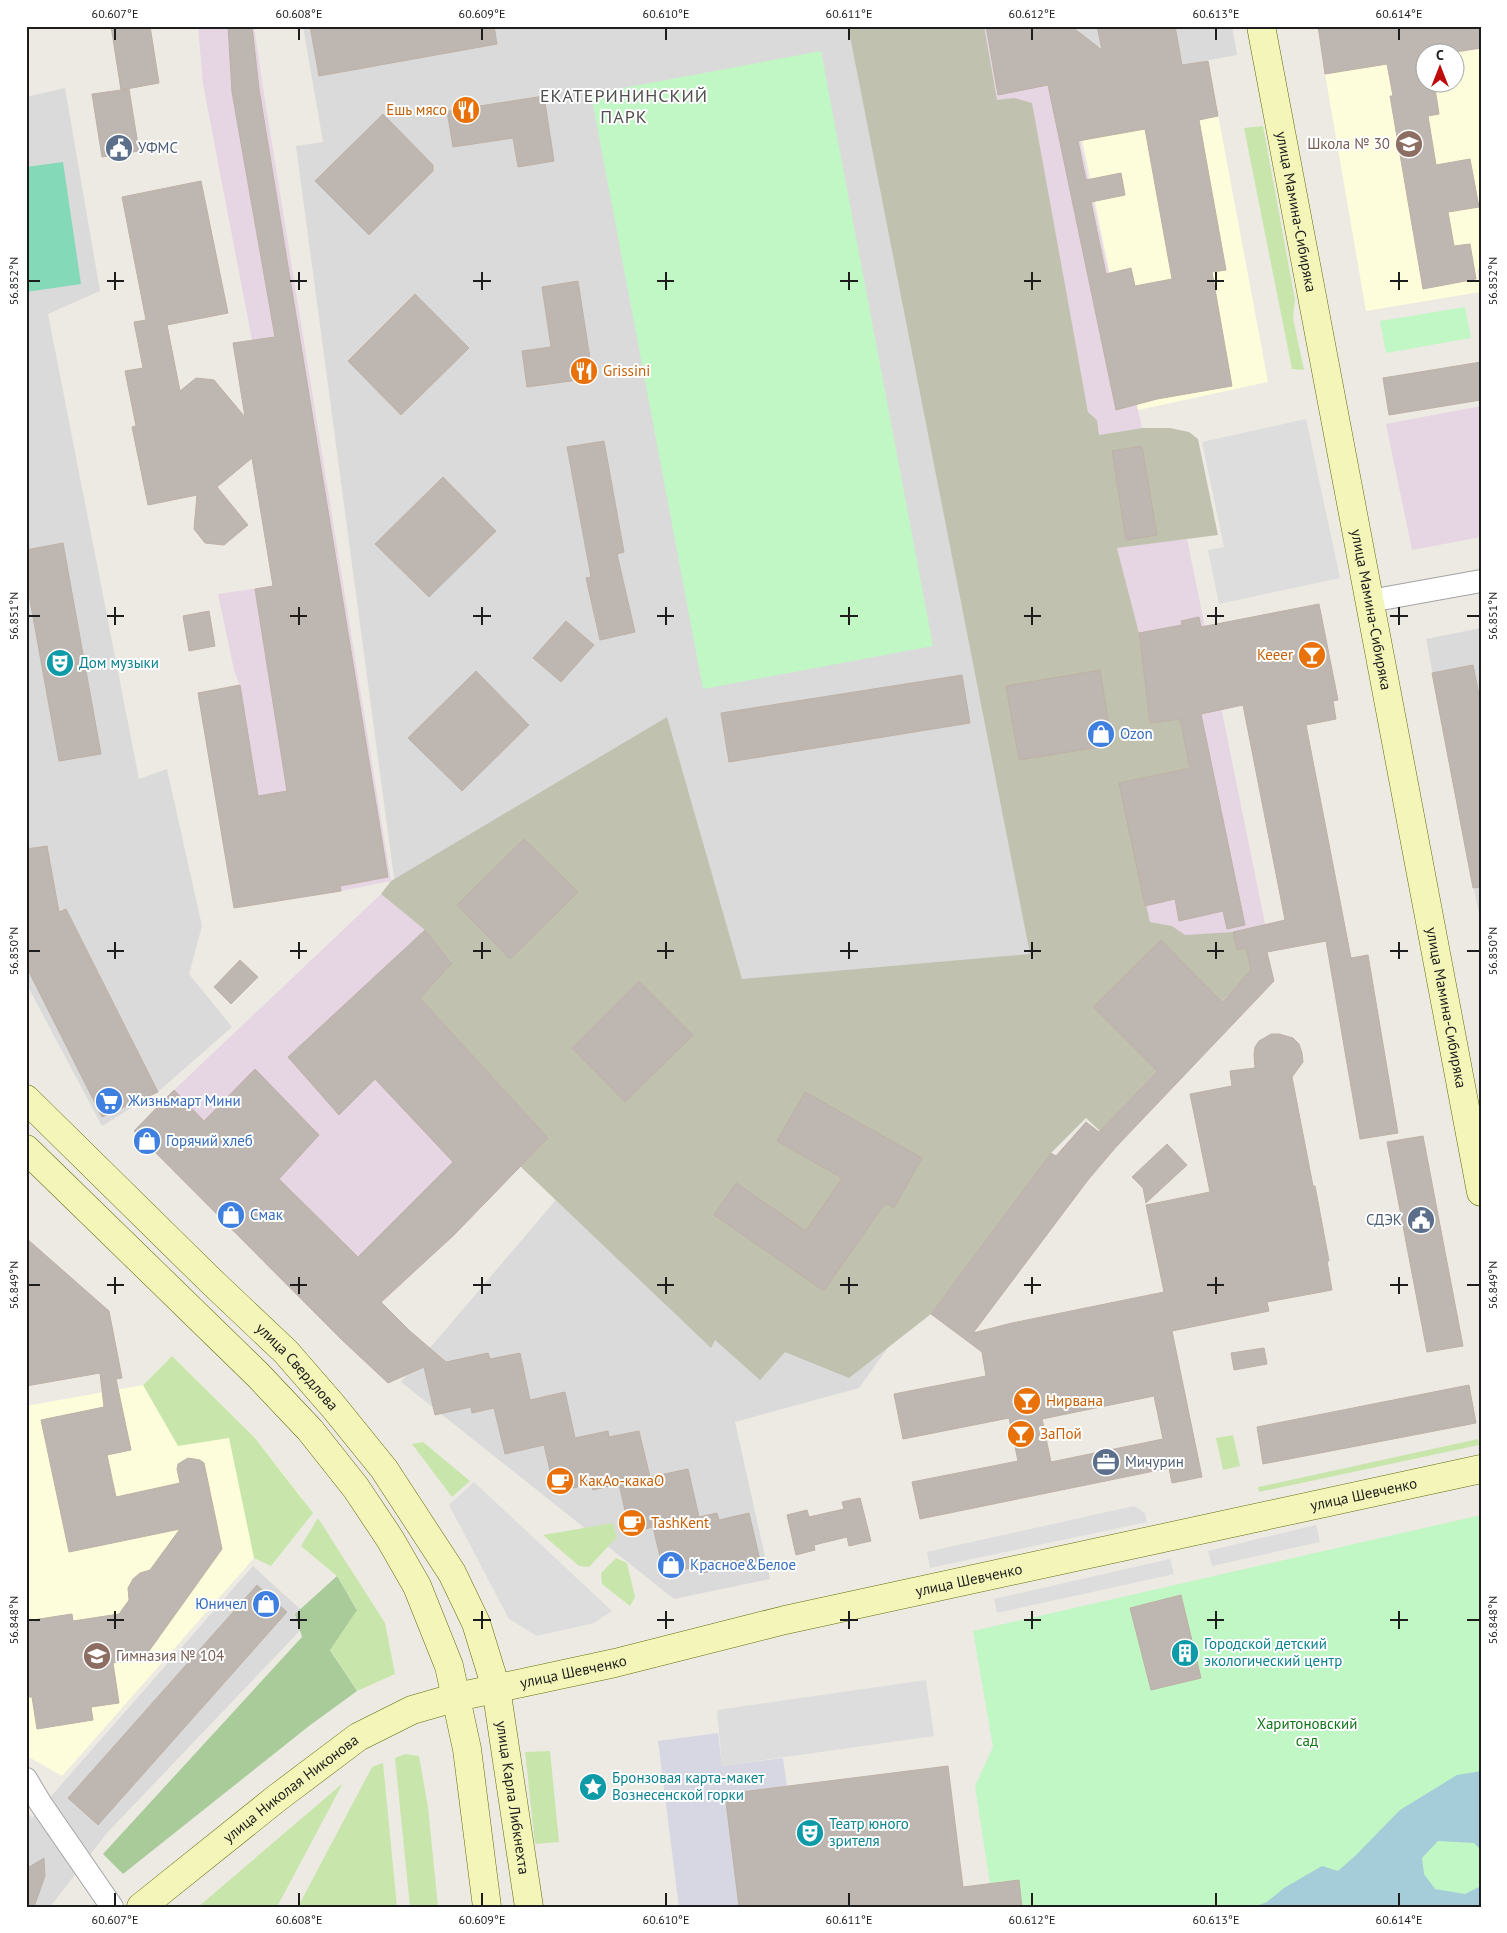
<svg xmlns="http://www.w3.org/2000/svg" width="1507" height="1933" viewBox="0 0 1507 1933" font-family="'PT Sans',sans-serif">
<rect width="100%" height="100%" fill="#edeae3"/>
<!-- residential -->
<path fill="#dbdada" d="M303,26H1232L1237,55L1071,85L1097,1069L915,1310L859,1388L735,1422L770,1579L674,1599L401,1382L577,1175L396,893L296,146L323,142Z
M65,88L100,291L48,314L139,779L167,769L202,926L189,974L232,1027L160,1090L102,1126L26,983V97Z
M1481,628V925L1426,639Z
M253,1566L311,1619L106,1834L54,1902L48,1907H26V1809L32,1818Z"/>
<!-- industrial -->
<path fill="#e6d5e3" d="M198,26H254L264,94L391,881L341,891L275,901L240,686L234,670L218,594L273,586L233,343L252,340L203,84Z
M984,26H1039L1080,140L1142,428L1099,435L1097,420L1088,412L1032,103L1014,98L997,100Z
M1481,406V537L1412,550L1386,424Z
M1187,539L1265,924L1233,932L1185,936L1172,926L1150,922L1119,783L1190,768L1150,723L1139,633L1117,548Z
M381,894L425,930L452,963L548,1138L454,1235L342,1340L134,1131L174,1090Z"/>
<!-- education -->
<path fill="#fdfddc" d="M1481,49V268L1477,269L1480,292L1366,311L1325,74L1424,58V82H1454L1455,53Z
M1208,61L1268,382L1138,410L1071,85Z
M172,1356L255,1438L302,1498L254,1558L62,1776L27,1756L26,1754V1406L143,1385Z"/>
<!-- construction -->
<path fill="#c1c1af" d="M848,26H984L997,100L1014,98L1032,103L1088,412L1097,420L1099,435L1142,428H1170L1189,432L1198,439L1218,535L1117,548L1139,633L1150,723L1180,719L1190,768L1119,783L1150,922L1172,926L1185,935L1233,932L1237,949L1246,948L1258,997L1256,1000L1238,984L1100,1131L1086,1118L1051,1153L931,1314L849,1378L785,1352L760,1380L715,1340L711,1348L520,1166L548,1138L420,998L452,962L425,930L381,894L391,881L667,717L742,979L1030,954Z"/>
<!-- grass -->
<path fill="#c8e6ab" d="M1263,126L1295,300L1293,318L1304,370L1292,369L1244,128Z
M172,1356L255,1438L313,1513L271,1566L254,1558L229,1438L178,1446L143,1385Z
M1233,1435L1240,1466L1223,1470L1216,1438Z
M1478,1439L1479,1445L1259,1492L1258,1487Z
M423,1442L470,1481L452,1497L412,1444Z
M318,1518L385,1623L395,1674L357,1691L330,1649L357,1609L337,1576L301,1546Z
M613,1523L617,1537L589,1567L579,1566L543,1535Z
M616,1558L627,1563L635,1597L630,1606L602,1584L601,1573Z
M550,1751L559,1842L535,1844L525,1752Z
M405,1754L419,1756L428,1807L438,1907H410L395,1758Z
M383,1763L397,1907H301L300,1903L372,1767Z
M343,1783L277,1907H198Z"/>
<!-- forest -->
<path fill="#a8cb99" d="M337,1576L357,1610L330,1650L357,1691L309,1726L123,1874L103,1854L302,1637L295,1614Z"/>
<!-- park -->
<path fill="#c1f6c5" d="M821,51L933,646L703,689L591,94Z
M1465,307L1471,338L1386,353L1380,321Z
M1481,1515V1907H1022L990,1884L975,1786L993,1747L973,1631Z"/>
<!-- pitch -->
<path fill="#84d9b8" d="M63,162L81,284L26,292V167Z"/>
<!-- parking -->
<path fill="#ddd" d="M1306,419L1340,578L1219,604L1208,550L1224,547L1202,442Z
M474,1482L612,1611L594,1623L537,1636L509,1619L449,1505Z
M1134,1506L1145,1513L1147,1522L930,1568L927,1552Z
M1316,1525L1320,1542L1212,1566L1208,1551Z
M1170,1559L1174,1574L997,1613L994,1599Z
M926,1680L934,1736L722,1766L717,1710Z"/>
<!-- plaza -->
<path fill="#d7d7e3" d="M718,1733L722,1766L783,1758L787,1786L725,1794L739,1907H679L658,1741Z"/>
<!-- water -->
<path fill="#a5cdd9" d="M1481,1771V1850L1474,1843L1438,1841L1422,1858L1424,1874L1435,1889L1465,1894L1481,1886V1907H1254L1267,1902L1284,1888L1322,1866L1338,1871L1356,1855L1400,1810L1457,1775Z"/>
<!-- building -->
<path fill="#beb6b0" stroke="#beb1a6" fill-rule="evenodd" d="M111,26H150L159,83L121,90Z
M228,26H252L259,89L388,877L340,886L341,891L234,908L198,693L240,685L258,796L287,791L255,589L273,586L252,458L217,487L248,525L224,545L205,543L194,529L197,495L148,505L132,427L136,426L125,371L143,368L134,322L146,320L122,197L201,181L228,313L167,325L180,391L196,378L214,380L245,417L233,343L275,337L232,92Z
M310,26H494L497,44L319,76Z
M986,26H1071L1102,50L1097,26H1175L1182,65L1208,61L1218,116L1199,120L1226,270L1212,272L1232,386L1157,399L1116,410L1048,85L998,95ZM1145,129L1172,279L1135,286L1131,268L1106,274L1091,202L1125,195L1121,173L1086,180L1078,141Z
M1318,26H1481V48L1454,52H1424V82H1432L1433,89L1435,88L1439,114L1428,116L1436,165L1470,159L1479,207L1448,212L1454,246L1470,244L1476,279L1423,289L1390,96H1393L1387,64L1325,74Z
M129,89L139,151L102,157L92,94Z
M544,96L554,161L518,167L513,138L453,147L447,111Z
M383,114L433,165V171L369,235L315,181Z
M578,281L593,378L527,387L522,351L551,347L542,287Z
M415,294L469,348L401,415L348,361Z
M1481,362V400L1389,415L1383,378Z
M604,441L624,552L617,554L635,632L600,640L586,578L591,577L567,447Z
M1142,446L1157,535L1126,540L1112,451Z
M443,477L496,531L429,597L375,544Z
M63,543L101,754L59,761L26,578V550Z
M1319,604L1338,700L1333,701L1336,719L1306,725L1351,958L1368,955L1398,1133L1360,1139L1326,941L1267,952L1274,981L1116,1147L1088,1180L973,1333L1012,1323L1164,1292L1146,1205L1210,1192L1190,1094L1232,1086L1230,1071L1255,1068L1254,1055L1255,1047L1259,1041L1271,1034H1279L1293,1038L1299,1044L1302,1053L1303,1062L1292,1077L1313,1186H1315L1329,1261H1327L1332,1290L1267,1302L1269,1311L1172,1331L1202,1477L1172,1483L1169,1468L920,1519L912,1482L1018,1461L1009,1418L903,1439L894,1394L986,1376L982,1352L931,1314L1051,1153L1056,1156L1086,1122L1099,1132L1157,1071L1093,1007L1161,940L1222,1002L1251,970L1246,948L1237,950L1233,932L1285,920L1243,705L1201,714L1245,925L1227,929L1223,911L1179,921L1175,899L1145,906L1119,783L1190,768L1180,719L1150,723L1139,633L1182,625L1181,621L1199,617L1201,627ZM1154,1396L1163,1439L1051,1462L1042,1419Z
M209,611L215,646L189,651L183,616Z
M566,621L594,645L561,682L533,658Z
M1473,665L1481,705V887L1473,888L1432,673Z
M1100,670L1112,745L1019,760L1006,686Z
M476,671L529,725L462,791L408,738Z
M962,675L970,723L729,762L721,713Z
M524,839L578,892L510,959L457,905Z
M47,846L59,912L66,909L158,1092L102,1117L26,966V849Z
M425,930L452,963L420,998L548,1138L454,1235L381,1302L410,1331L446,1362L488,1353L490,1359L520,1353L530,1400L565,1392L575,1438L608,1431L609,1437L639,1431L650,1477L688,1469L699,1517L717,1513L719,1520L749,1513L760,1560L702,1573L700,1566L664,1574L653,1527L630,1533L619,1484L593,1490L591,1484L555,1492L544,1445L505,1454L494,1408L472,1413L471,1407L435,1415L424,1367L388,1383L342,1340L134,1131L174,1090L204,1121L255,1069L319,1135L279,1179L358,1257L453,1162L375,1079L339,1115L288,1057Z
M240,960L258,977L231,1004L214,987Z
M639,981L693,1035L625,1102L572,1048Z
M805,1092L922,1158L894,1208L885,1203L824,1291L714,1215L736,1183L806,1231L842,1178L777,1141Z
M1423,1136L1463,1346L1427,1352L1387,1142Z
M1167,1144L1187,1165L1146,1203L1143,1188L1132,1177Z
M26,1238L109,1311L122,1378L116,1379L131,1450L107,1455L116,1497L180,1483L177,1469L178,1464L188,1458L200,1460L204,1463L222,1549L144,1658L113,1663L119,1703L91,1707L93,1720L37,1729L32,1697H26V1621L72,1614L73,1621L119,1614L129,1600L128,1588L133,1579L140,1573L150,1570L180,1529L69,1552L41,1420L104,1407L100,1373L26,1386Z
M1264,1348L1267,1364L1234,1370L1231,1353Z
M1469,1385L1476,1423L1263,1464L1257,1427Z
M860,1498L871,1541L849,1546L847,1537L814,1545L815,1550L796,1555L787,1515L807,1510L809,1517L844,1509L842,1502Z
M257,1585L287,1612L98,1825L68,1798Z
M1181,1595L1201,1678L1151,1690L1130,1608Z
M948,1766L963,1887L1019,1880L1022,1907H739L725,1794Z
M44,1858L45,1876L34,1907H26V1869Z"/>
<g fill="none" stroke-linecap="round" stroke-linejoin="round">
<defs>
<path id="street" d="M1370,601L1481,581
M26,1779L41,1804L112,1907"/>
<g id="secondary">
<path id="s1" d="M1261,26L1481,1192"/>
<path id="s2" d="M26,1099L211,1281L286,1352L333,1406L384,1469L452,1573L476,1623L496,1688L529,1907"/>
<path d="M26,1149L258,1375L310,1430L356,1488L390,1539L417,1586L449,1666L467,1749L487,1907"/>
<path id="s3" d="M141,1907L277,1798L358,1737L412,1710L457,1697L615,1663L785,1620L1481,1469"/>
</g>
</defs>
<!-- street casing -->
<use href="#street" stroke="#a4a4a4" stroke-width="24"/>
<!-- secondary casing -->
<use href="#secondary" stroke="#636d0a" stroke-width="29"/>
<!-- street -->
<use href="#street" stroke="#fff" stroke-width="22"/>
<!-- secondary -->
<use href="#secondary" stroke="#f3f6b8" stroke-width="28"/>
</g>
<!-- ticks -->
<path fill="none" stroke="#1d1d1d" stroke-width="2" d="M115,28V40M299,28V40M482,28V40M666,28V40M849,28V40M1032,28V40M1216,28V40M1399,28V40M115,272V290M299,272V290M482,272V290M666,272V290M849,272V290M1032,272V290M1216,272V290M1399,272V290M28,281H40M107,281H124M290,281H307M473,281H491M657,281H674M840,281H858M1024,281H1041M1207,281H1224M1390,281H1408M1467,281H1480M115,607V625M299,607V625M482,607V625M666,607V625M849,607V625M1032,607V625M1216,607V625M1399,607V625M28,616H40M107,616H124M290,616H307M473,616H491M657,616H674M840,616H858M1024,616H1041M1207,616H1224M1390,616H1408M1467,616H1480M115,942V959M299,942V959M482,942V959M666,942V959M849,942V959M1032,942V959M1216,942V959M1399,942V959M28,951H40M107,951H124M290,951H307M473,951H491M657,951H674M840,951H858M1024,951H1041M1207,951H1224M1390,951H1408M1467,951H1480M115,1277V1294M299,1277V1294M482,1277V1294M666,1277V1294M849,1277V1294M1032,1277V1294M1216,1277V1294M1399,1277V1294M28,1285H40M107,1285H124M290,1285H307M473,1285H491M657,1285H674M840,1285H858M1024,1285H1041M1207,1285H1224M1390,1285H1408M1467,1285H1480M115,1611V1629M299,1611V1629M482,1611V1629M666,1611V1629M849,1611V1629M1032,1611V1629M1216,1611V1629M1399,1611V1629M28,1620H40M107,1620H124M290,1620H307M473,1620H491M657,1620H674M840,1620H858M1024,1620H1041M1207,1620H1224M1390,1620H1408M1467,1620H1480M115,1893V1906M299,1893V1906M482,1893V1906M666,1893V1906M849,1893V1906M1032,1893V1906M1216,1893V1906M1399,1893V1906"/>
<!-- icons -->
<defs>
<symbol id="restaurant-disc" viewBox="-11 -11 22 22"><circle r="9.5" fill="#e8710a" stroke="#fff"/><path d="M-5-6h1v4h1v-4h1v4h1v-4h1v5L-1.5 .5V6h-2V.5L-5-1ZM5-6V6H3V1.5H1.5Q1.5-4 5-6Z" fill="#fff"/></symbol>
<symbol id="school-disc" viewBox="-11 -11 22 22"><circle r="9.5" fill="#8d6e63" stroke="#fff"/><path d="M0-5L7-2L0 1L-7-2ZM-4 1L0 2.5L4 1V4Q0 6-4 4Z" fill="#fff"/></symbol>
<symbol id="civic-disc" viewBox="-11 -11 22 22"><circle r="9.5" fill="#5c6f8a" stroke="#fff"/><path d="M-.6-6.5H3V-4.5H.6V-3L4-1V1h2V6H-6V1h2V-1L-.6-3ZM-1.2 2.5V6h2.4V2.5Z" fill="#fff"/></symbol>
<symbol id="bar-disc" viewBox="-11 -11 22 22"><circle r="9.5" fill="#e8710a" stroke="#fff"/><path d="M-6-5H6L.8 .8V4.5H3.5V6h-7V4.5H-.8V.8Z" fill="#fff"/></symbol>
<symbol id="theatre-disc" viewBox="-11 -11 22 22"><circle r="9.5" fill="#0f9aa8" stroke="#fff"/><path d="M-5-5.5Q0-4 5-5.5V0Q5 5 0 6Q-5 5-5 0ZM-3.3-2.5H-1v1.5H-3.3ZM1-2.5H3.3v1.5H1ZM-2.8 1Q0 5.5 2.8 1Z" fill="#fff"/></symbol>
<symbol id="shop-disc" viewBox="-11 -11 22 22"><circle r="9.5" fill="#3f7fe0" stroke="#fff"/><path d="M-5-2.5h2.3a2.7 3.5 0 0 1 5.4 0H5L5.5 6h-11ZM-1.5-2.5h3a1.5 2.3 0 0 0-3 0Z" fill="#fff"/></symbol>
<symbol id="supermarket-disc" viewBox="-11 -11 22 22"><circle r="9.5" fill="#3f7fe0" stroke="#fff"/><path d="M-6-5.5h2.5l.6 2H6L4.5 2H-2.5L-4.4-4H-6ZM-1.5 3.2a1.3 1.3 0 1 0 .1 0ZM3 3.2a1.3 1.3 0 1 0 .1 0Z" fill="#fff"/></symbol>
<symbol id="office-disc" viewBox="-11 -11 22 22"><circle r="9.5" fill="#5c6f8a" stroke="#fff"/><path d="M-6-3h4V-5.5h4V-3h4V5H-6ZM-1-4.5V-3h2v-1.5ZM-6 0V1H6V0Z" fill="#fff"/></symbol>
<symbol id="cafe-disc" viewBox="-11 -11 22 22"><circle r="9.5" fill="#e8710a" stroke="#fff"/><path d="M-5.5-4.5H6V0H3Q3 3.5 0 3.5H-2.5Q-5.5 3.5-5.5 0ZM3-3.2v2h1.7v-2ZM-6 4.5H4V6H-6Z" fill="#fff"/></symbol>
<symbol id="building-disc" viewBox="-11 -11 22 22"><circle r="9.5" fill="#0f9aa8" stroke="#fff"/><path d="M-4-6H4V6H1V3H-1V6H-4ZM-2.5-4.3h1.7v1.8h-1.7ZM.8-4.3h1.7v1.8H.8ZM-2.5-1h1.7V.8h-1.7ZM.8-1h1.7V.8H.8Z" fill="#fff"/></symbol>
<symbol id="sight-disc" viewBox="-11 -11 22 22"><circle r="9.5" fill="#0f9aa8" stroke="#fff"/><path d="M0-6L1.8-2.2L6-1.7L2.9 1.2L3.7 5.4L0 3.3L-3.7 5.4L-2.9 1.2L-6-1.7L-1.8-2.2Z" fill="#fff"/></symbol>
</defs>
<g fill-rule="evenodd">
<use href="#restaurant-disc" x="450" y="94" width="32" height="32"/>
<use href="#school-disc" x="1393" y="128" width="32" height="32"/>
<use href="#civic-disc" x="103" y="132" width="32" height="32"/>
<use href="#restaurant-disc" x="568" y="355" width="32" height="32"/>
<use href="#bar-disc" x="1296" y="639" width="32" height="32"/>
<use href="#theatre-disc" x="44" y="647" width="32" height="32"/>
<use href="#shop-disc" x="1085" y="718" width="32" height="32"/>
<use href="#supermarket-disc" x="93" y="1085" width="32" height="32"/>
<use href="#shop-disc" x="131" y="1125" width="32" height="32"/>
<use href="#shop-disc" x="215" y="1199" width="32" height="32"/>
<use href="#civic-disc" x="1405" y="1204" width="32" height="32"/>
<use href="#bar-disc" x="1011" y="1385" width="32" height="32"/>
<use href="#bar-disc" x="1005" y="1418" width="32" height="32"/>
<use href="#office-disc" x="1090" y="1446" width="32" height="32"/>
<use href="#cafe-disc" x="544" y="1465" width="32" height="32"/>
<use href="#cafe-disc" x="616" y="1507" width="32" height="32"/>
<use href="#shop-disc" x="655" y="1549" width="32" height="32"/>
<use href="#shop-disc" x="250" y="1588" width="32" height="32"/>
<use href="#building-disc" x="1169" y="1637" width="32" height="32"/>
<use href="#school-disc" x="81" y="1640" width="32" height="32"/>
<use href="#sight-disc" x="577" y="1771" width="32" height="32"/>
<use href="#theatre-disc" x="794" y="1817" width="32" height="32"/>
</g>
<g text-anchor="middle" stroke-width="4" stroke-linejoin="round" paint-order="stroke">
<!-- food labels -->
<g font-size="15" fill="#c56008" stroke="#fff" text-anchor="start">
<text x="447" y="115" text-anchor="end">Ешь мясо</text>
<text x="603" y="376">Grissini</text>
<text x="1293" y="660" text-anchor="end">Keeer</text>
<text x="1046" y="1406">Нирвана</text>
<text x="1040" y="1439">ЗаПой</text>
<text x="579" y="1486">КакАо-какаО</text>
<text x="651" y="1528">TashKent</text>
</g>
<!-- education labels -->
<g font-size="15" fill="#785e54" stroke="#fff" text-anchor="end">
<text x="1390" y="149">Школа № 30</text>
<text x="116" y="1661" text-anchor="start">Гимназия № 104</text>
</g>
<!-- service labels -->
<g font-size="15" fill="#4e5e75" stroke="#fff" text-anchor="start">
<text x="138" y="153">УФМС</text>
<text x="1402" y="1225" text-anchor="end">СДЭК</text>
<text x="1125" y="1467">Мичурин</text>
</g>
<!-- street labels -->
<g font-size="15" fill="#1d1d1d" stroke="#fff">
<text dy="5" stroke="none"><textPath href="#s1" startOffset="189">улица Мамина-Сибиряка</textPath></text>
<text dy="5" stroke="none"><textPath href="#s1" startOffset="594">улица Мамина-Сибиряка</textPath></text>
<text dy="5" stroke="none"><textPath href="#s1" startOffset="999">улица Мамина-Сибиряка</textPath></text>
<text dy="5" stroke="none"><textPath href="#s2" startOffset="381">улица Свердлова</textPath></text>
<text dy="5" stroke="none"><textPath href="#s3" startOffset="1312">улица Шевченко</textPath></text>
<text dy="5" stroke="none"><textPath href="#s3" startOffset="908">улица Шевченко</textPath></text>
<text dy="5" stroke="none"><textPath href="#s3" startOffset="502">улица Шевченко</textPath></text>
<text dy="5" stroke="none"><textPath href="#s3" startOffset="191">улица Николая Никонова</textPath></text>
<text dy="5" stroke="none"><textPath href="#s2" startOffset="874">улица Карла Либкнехта</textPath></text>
</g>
<!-- culture labels -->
<g font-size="15" fill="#0d838f" stroke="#fff" text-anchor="start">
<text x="79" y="668">Дом музыки</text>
<text x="1204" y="1649">Городской детский<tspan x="1204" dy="17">экологический центр</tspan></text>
<text x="612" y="1783">Бронзовая карта-макет<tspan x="612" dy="17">Вознесенской горки</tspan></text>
<text x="829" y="1829">Театр юного<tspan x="829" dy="17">зрителя</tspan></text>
</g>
<!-- shop labels -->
<g font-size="15" fill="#366cbe" stroke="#fff" text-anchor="start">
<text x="1120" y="739">Ozon</text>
<text x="128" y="1106">Жизньмарт Мини</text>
<text x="166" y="1146">Горячий хлеб</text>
<text x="250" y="1220">Смак</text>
<text x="690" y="1570">Красное&amp;Белое</text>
<text x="247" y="1609" text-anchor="end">Юничел</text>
</g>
<!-- park labels -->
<g font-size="15" fill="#117519" stroke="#fff">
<text x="1307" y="1729">Харитоновский<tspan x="1307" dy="17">сад</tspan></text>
</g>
<!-- quarter labels -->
<g font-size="18" letter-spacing="1" fill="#505050" stroke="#fff">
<text x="624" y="102">ЕКАТЕРИНИНСКИЙ<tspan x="624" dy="21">ПАРК</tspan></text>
</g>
</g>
<!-- border -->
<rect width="1507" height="1933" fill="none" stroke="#ffffff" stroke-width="55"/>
<!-- north arrow -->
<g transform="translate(1440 68)"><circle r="24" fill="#ffffff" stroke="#a5a5a5"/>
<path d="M0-4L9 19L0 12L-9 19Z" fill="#bf0a0a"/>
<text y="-8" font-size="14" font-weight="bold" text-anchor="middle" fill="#1d1d1d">С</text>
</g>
<rect x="28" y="28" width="1452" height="1878" fill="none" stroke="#1d1d1d" stroke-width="2"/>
<g font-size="12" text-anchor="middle" fill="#1d1d1d">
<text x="115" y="18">60.607°E</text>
<text x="299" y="18">60.608°E</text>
<text x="482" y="18">60.609°E</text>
<text x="666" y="18">60.610°E</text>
<text x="849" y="18">60.611°E</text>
<text x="1032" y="18">60.612°E</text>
<text x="1216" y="18">60.613°E</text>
<text x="1399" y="18">60.614°E</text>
<text transform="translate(14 281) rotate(-90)" y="4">56.852°N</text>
<text transform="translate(1493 281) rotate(-90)" y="4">56.852°N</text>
<text transform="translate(14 616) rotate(-90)" y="4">56.851°N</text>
<text transform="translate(1493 616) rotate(-90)" y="4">56.851°N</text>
<text transform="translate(14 951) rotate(-90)" y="4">56.850°N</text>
<text transform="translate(1493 951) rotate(-90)" y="4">56.850°N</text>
<text transform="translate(14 1285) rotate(-90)" y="4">56.849°N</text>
<text transform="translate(1493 1285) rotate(-90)" y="4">56.849°N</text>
<text transform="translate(14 1620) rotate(-90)" y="4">56.848°N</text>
<text transform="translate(1493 1620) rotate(-90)" y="4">56.848°N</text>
<text x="115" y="1924">60.607°E</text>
<text x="299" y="1924">60.608°E</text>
<text x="482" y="1924">60.609°E</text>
<text x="666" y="1924">60.610°E</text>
<text x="849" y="1924">60.611°E</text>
<text x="1032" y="1924">60.612°E</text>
<text x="1216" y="1924">60.613°E</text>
<text x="1399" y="1924">60.614°E</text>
</g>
</svg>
